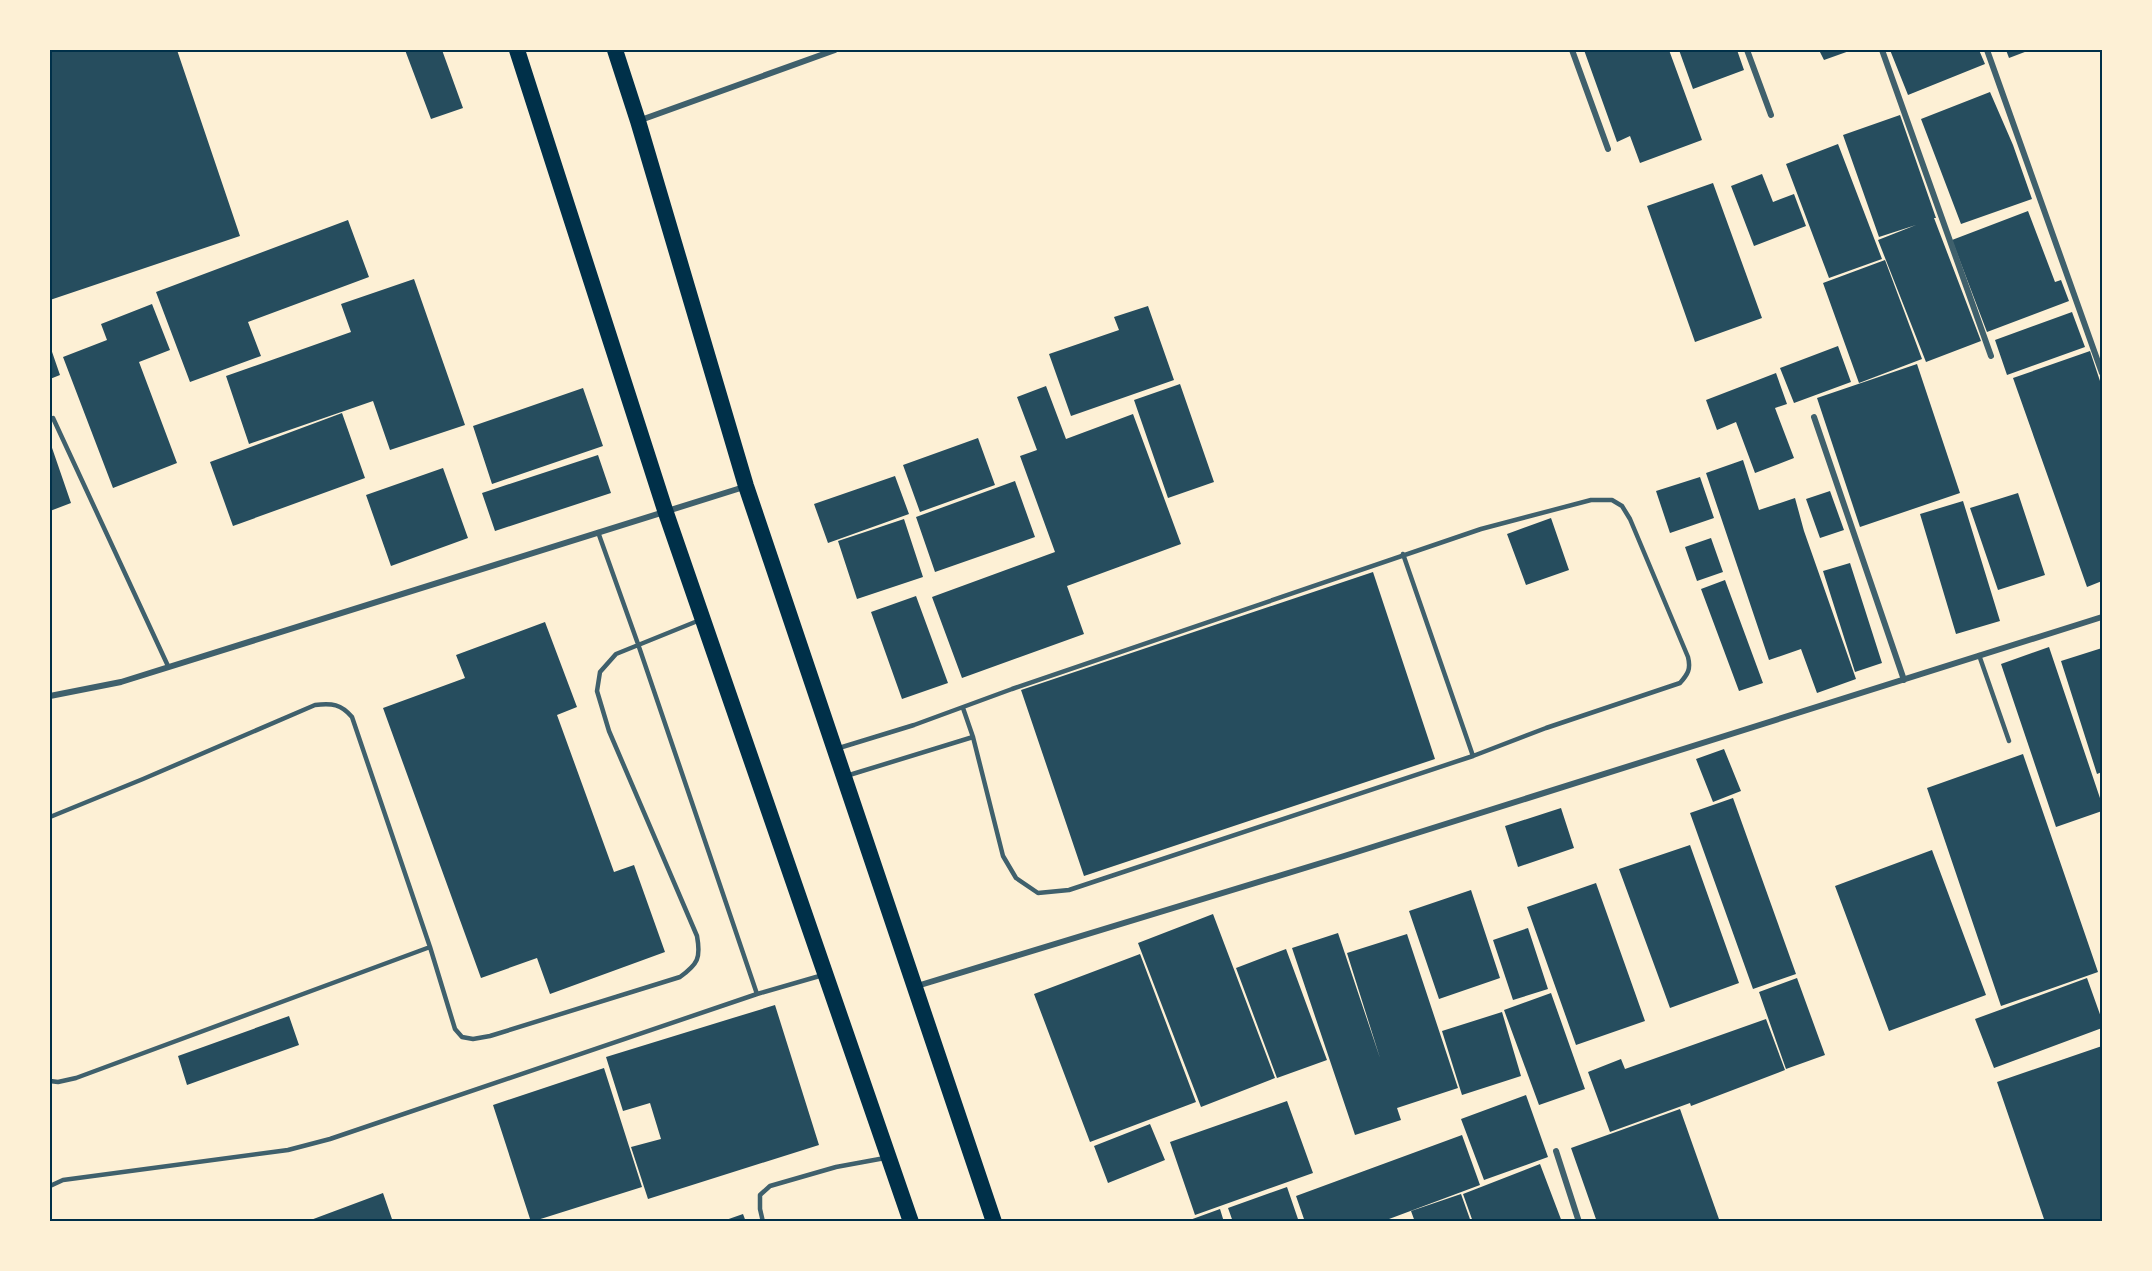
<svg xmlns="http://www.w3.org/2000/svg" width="2152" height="1271" viewBox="0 0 2152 1271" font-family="'Titillium Web',sans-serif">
<rect width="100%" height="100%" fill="#fdf0d5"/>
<!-- building -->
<path fill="#264d5e" d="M50,50H177L240,236L50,300Z
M405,50H442L463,108L431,119Z
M1584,50H1669L1702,140L1640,163L1630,136L1617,142Z
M1679,50H1737L1744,70L1693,89Z
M1819,50H1852L1824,60Z
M1890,50H1979L1985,64L1908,95Z
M2006,50H2030L2009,58Z
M1990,92L2013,145L2032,199L1961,224L1921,119Z
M1900,115L1936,218H1934L1981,341L1926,362L1878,240L1916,225L1879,237L1843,135Z
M1838,144L1882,259L1829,278L1786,164Z
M1762,174L1773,202L1794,194L1806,226L1754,246L1731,186Z
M1713,183L1762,318L1695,342L1647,206Z
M2028,211L2055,282L2061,280L2069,301L1987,332L1952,240Z
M348,220L369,277L248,322L261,356L190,382L156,292Z
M1885,260L1922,359L1859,383L1823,283Z
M414,279L465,425L390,450L373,401L249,444L226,376L351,332L341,304Z
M152,304L170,350L139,362L177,463L113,488L63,357L107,340L101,324Z
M1148,306L1174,380L1071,416L1049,354L1119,330L1114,317Z
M2072,312L2085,347L2007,375L1995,340Z
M50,346L60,375L50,379Z
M1838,346L1851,382L1794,403L1780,368Z
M2090,351L2102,387V581L2087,587L2013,378Z
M1917,364L1960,493L1860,527L1817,398Z
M1776,373L1787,404L1775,408L1794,458L1755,473L1736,422L1717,430L1706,400Z
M1180,384L1214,482L1168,498L1134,400Z
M1046,386L1066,439L1133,414L1181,544L1067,586L1084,634L962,678L932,597L1055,552L1020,456L1037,450L1017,397Z
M583,388L603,446L492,484L473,426Z
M342,413L365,478L233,526L210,462Z
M978,438L995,485L920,512L903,465Z
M50,442L71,503L50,511Z
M598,455L611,493L495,531L482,493Z
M1743,460L1759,510L1795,498L1804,531L1856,679L1817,693L1801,649L1769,660L1706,473Z
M443,468L468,538L391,566L366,495Z
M895,476L909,514L828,543L814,504Z
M1700,477L1714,518L1670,533L1656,491Z
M1015,481L1035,537L935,572L916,517Z
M1830,491L1844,530L1820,538L1806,499Z
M2018,493L2045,575L1998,590L1970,508Z
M1963,501L2000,621L1956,634L1920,514Z
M1551,518L1569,570L1526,585L1507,534Z
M904,519L923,577L857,599L838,541Z
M1711,538L1723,572L1697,581L1685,547Z
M1850,563L1882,663L1855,672L1823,571Z
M1373,572L1435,759L1084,876L1021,690Z
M1725,580L1763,683L1739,691L1701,589Z
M916,596L948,683L902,699L871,612Z
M545,622L577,707L557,715L614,872L634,865L665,952L550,994L537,958L481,978L383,708L465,678L456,655Z
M2049,647L2102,804V811L2056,827L2001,664Z
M2102,648V772L2097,774L2061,661Z
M1724,749L1741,791L1713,802L1696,759Z
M2023,754L2098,972L2001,1006L1927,788Z
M1733,798L1796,974L1753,989L1690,813Z
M1561,808L1574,848L1518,867L1505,826Z
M1690,845L1739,983L1670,1008L1619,869Z
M1932,850L1986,995L1889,1031L1835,886Z
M1596,883L1645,1021L1576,1045L1527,907Z
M1471,890L1500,978L1439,999L1409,911Z
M1213,914L1275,1078L1201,1107L1138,943Z
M1528,928L1548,989L1513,1000L1493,940Z
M1338,933L1380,1058L1347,953L1407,934L1458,1088L1397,1108L1401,1120L1355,1135L1292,948Z
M1286,949L1327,1060L1277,1078L1236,968Z
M1140,954L1196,1102L1090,1142L1034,994Z
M1797,978L1825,1055L1786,1069L1759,992Z
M2087,978L2102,1020V1028L1994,1068L1975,1019Z
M1551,993L1585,1089L1539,1105L1504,1010Z
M775,1005L819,1145L648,1199L631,1147L661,1139L650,1103L623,1111L606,1057Z
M1502,1012L1521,1076L1462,1095L1442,1031Z
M289,1016L299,1045L187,1085L178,1056Z
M1766,1019L1785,1070L1691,1106L1690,1103L1610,1132L1588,1072L1621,1059L1625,1069Z
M2102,1046V1222H2045L1997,1082Z
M604,1068L642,1187L531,1222L493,1105Z
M1526,1095L1548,1157L1484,1180L1461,1119Z
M1287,1101L1313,1173L1195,1215L1170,1142Z
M1680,1109L1720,1222H1597L1571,1148Z
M1150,1124L1165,1160L1108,1183L1094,1146Z
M1462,1135L1480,1185L1381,1222H1305L1296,1196Z
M1540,1164L1562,1222H1473L1463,1194Z
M1287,1187L1299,1222H1233L1228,1208Z
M383,1193L393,1222H308V1221Z
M1461,1194L1471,1222H1415L1411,1211Z
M1220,1209L1224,1222H1187V1221Z
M743,1214L746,1222H723V1221Z"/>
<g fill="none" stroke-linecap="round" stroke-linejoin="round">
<!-- service -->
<path stroke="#3f606c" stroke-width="4.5" d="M53,418L168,666
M598,532L638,644L757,994
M1979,655L2009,741
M963,708L973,737L1003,856L1016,878L1038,893L1069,890L1473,756
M839,748L914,725L1012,689L1481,529L1591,500H1612L1622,506L1630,519L1688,657C1691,669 1688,674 1680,683L1546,728L1473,756L1403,554
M846,776L973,737
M50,817L143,779L315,705C332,703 341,704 352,717L430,947L455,1029L462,1037L473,1039L490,1036L680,977C698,964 701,958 697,936L609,731L597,691L600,672L616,654L700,620
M50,1081L58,1082L76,1078L430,947
M50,1186L63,1180L288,1150L330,1139L757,994L823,975
M763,1222L760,1209V1195L770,1186L836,1167L885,1158"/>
<!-- minor -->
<path stroke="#3f606c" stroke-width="6" d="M1572,50L1608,149
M1747,50L1771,115
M1882,50L1991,356
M1987,50L2102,373
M638,121L835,50
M1814,417L1904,680
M50,696L121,682L744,487
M917,986L1344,856L2102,617
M1556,1151L1579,1222"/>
<!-- trunk -->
<path stroke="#003049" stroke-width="16" d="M517,50L665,510L911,1222
M615,50L638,121L746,486L994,1222"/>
</g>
<!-- border -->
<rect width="2152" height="1271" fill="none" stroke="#fdf0d5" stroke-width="102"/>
<rect x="51" y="51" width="2050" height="1169" fill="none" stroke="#003049" stroke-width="2"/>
</svg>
